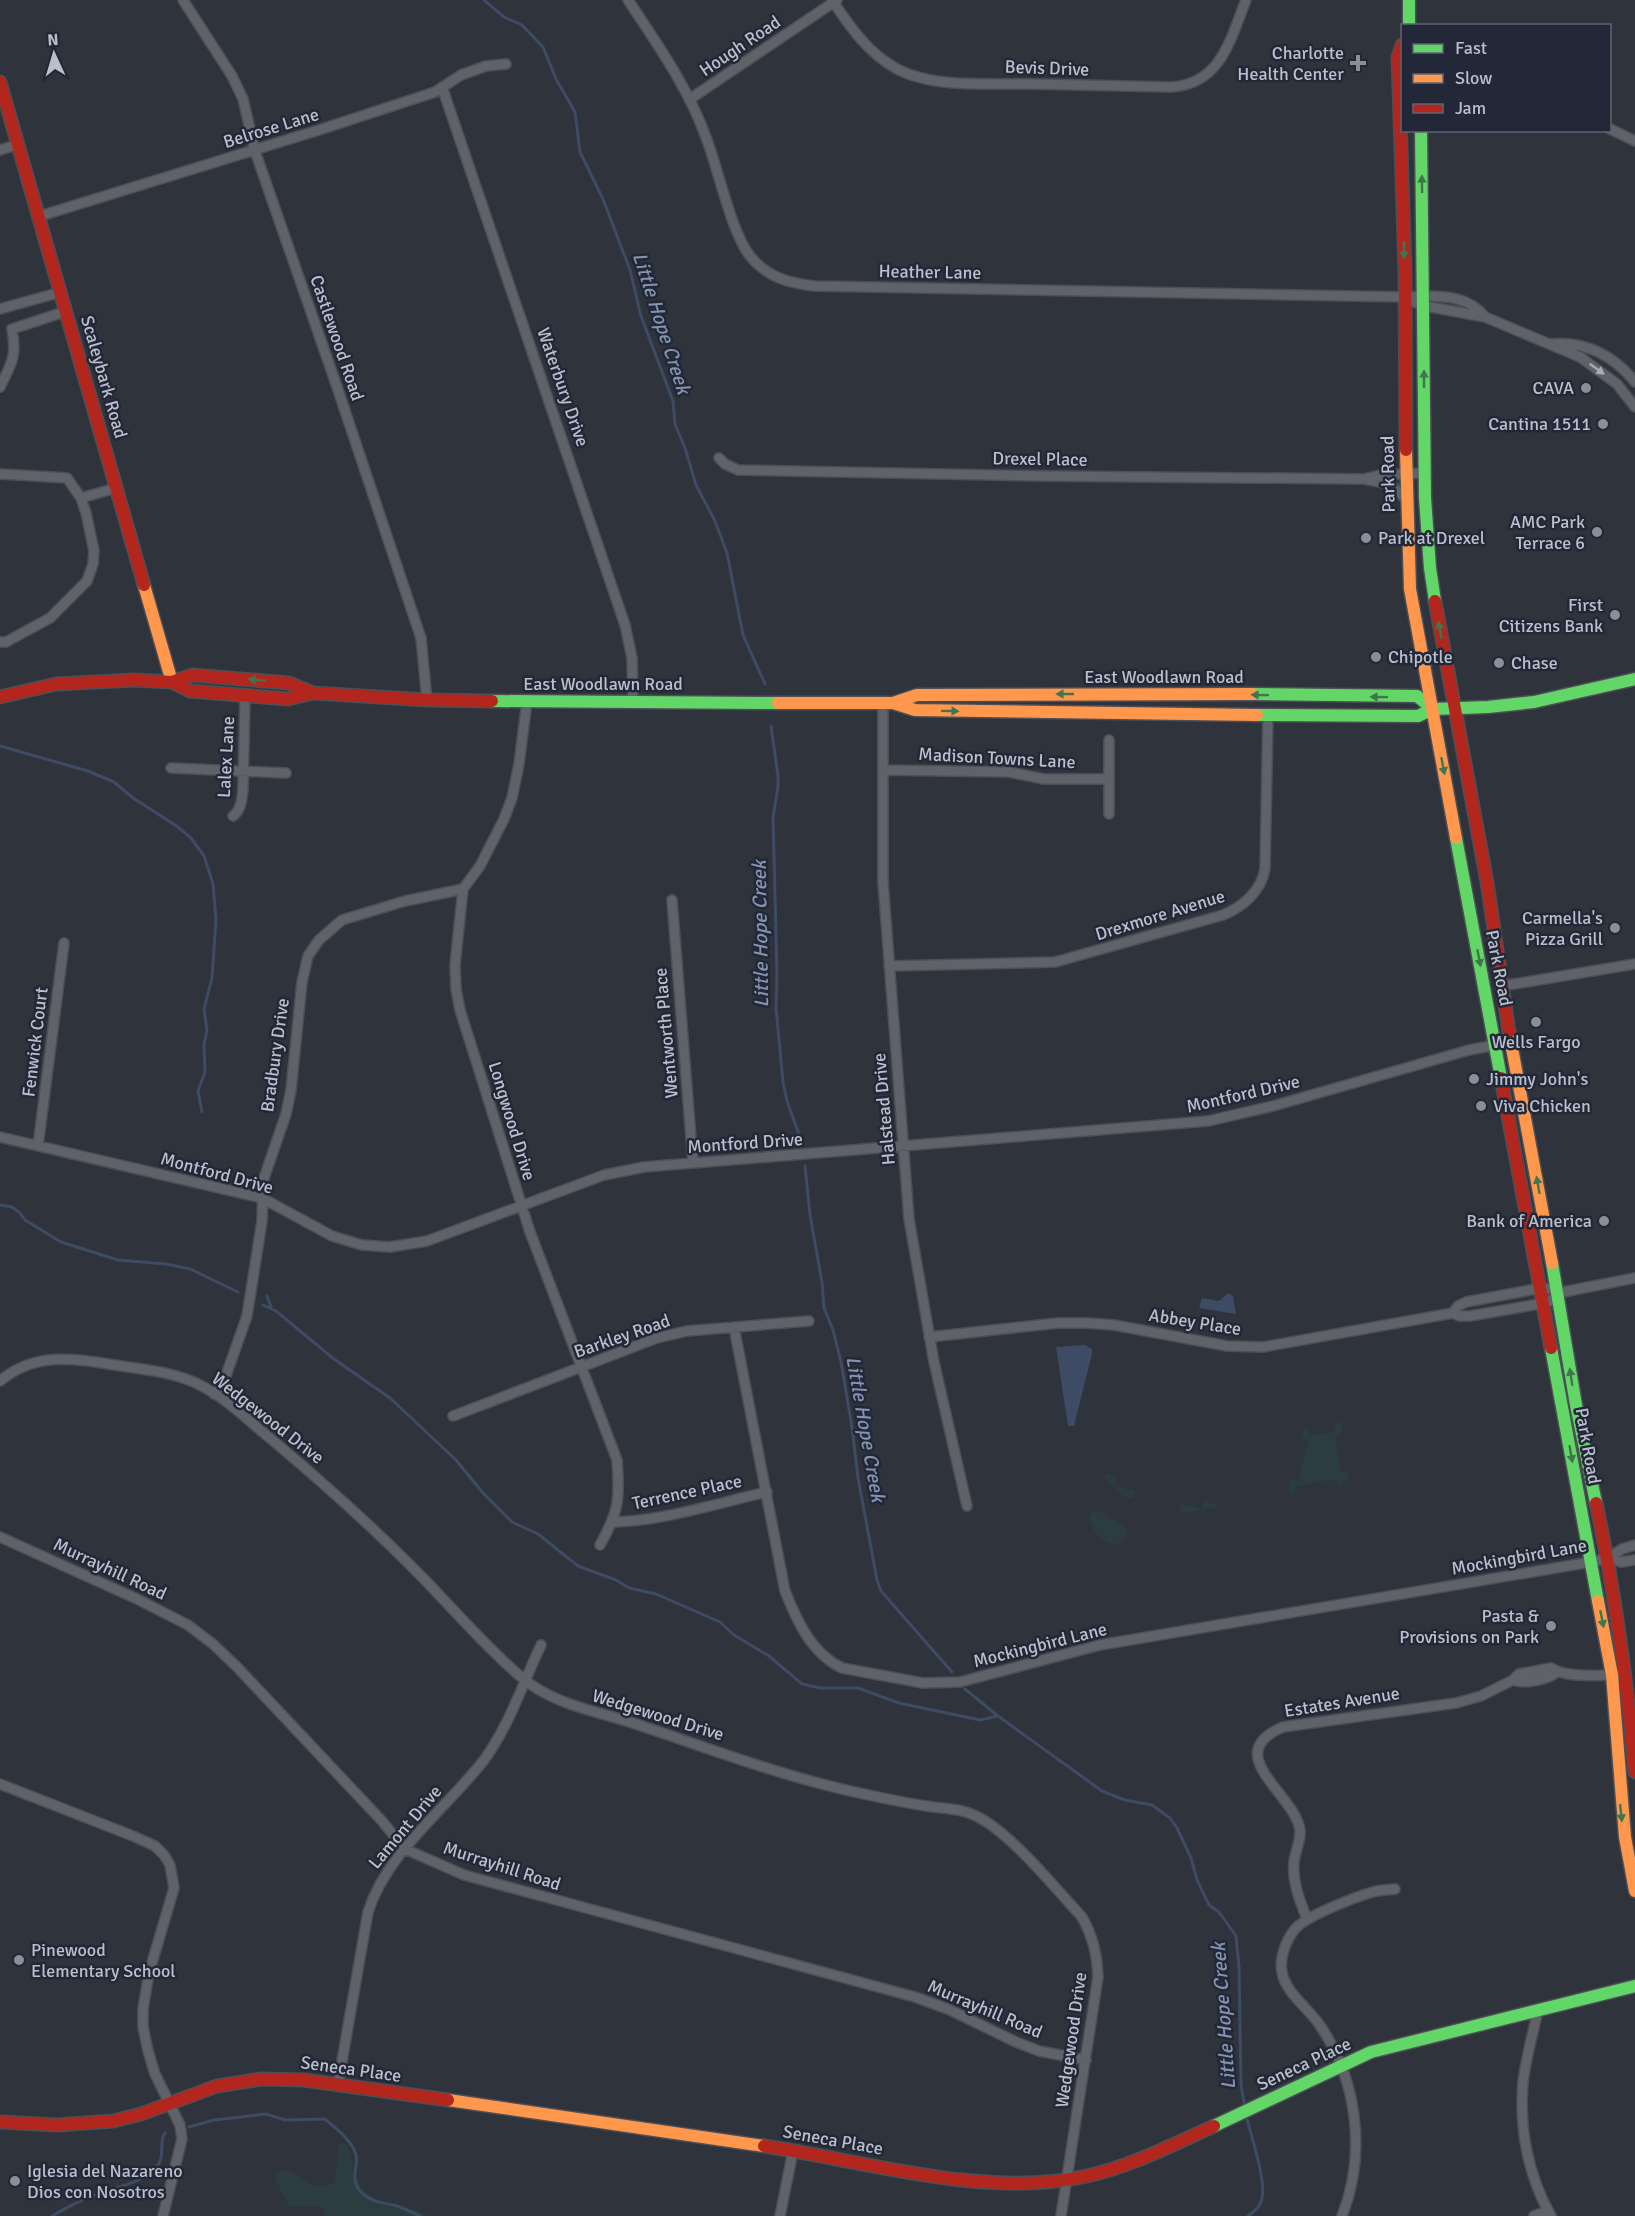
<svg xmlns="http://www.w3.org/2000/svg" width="1635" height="2216" viewBox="0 0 1635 2216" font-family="Signika,sans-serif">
<rect width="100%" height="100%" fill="#2f333b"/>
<!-- green -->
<path fill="#2c3d42" d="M1340,1422L1342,1433L1335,1436L1341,1473H1349L1347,1480L1339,1487L1336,1479L1295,1486V1493H1289L1288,1489L1290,1480L1298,1481L1309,1440L1302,1438L1303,1430L1307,1428L1310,1436L1335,1431L1334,1423Z
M1106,1474L1115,1476V1486L1135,1491L1134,1498L1130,1499L1121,1495L1104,1478Z
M1204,1501L1221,1506L1184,1513L1180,1512L1181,1504L1202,1509Z
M1096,1511L1102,1513L1126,1528V1539C1109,1553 1094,1534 1089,1519L1092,1513Z
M343,2144H346C354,2158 352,2168 358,2181C371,2208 407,2204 430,2216H324L323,2209L316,2205L291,2207C286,2202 277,2183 275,2177L279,2171C302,2168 303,2194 334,2183C339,2168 335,2157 339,2145Z"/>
<!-- water -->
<path fill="#3e4b65" d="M1228,1293L1233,1296L1236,1314L1199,1308L1202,1298L1219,1301Z
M1085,1345L1092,1349V1354L1074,1426H1068L1056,1347Z"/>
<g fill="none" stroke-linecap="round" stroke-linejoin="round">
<!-- stream -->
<path stroke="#3e4b65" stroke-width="3" d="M484,0L504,17L522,25L543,47L556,79L575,112L580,152L603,199L630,270L641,316L673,401L675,424L685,448L696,485L715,521L727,553L743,635L765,684
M771,726L778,776V787L773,817L777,974L776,1008L783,1082L787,1101L801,1140
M0,746L88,771L114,782L133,798L178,827L191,838L204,856L213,884L216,920L212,978L204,1009L207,1030L204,1045L205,1072L198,1091L202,1112
M805,1166L810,1215L822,1282L824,1308L833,1330L841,1362L852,1427L858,1478L877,1580L881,1591L952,1672
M0,1205L12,1207L20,1213L25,1220L61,1242L118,1260L166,1264L190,1269L238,1292
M267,1296L271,1307
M263,1305L276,1311L334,1359L390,1398L456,1460L483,1493L512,1522L538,1534L578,1566L616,1580L629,1588L656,1594L720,1622L734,1635L769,1656L802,1684L820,1688H858L899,1703L980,1720L998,1716
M965,1689L998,1716L1102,1791L1125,1800L1152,1805L1170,1818L1177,1828L1191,1858L1197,1880L1209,1905L1219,1912L1236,1936L1239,1967L1241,2085L1245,2108
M1246,2115C1251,2136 1266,2179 1262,2198C1261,2206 1254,2212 1248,2216
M189,2127L214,2120L266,2114L285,2120L325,2119C335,2128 352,2140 356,2155C359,2171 346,2182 367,2197C376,2203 384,2203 394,2205C403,2208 412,2212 420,2216
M52,2216C66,2208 80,2200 95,2195C115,2187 140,2184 156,2168C166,2157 158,2142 165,2133"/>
<defs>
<path id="street" d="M183,0L232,76L243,99L255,151L336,384L421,638L427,700
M628,0C658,45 689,89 707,140C718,169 732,234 750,256C767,277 788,283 814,286L1405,297
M832,0C850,27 868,53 897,69C935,89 992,83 1033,84C1079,85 1125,86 1171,87C1221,84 1230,40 1246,0
M442,87L625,625L632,658L633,702
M690,99L837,0
M1610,129L1635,141
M0,150L19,144
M40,216L319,130L435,92L461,75L486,66L506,64
M1423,296C1446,296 1470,297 1485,317L1420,305L1405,297Z
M0,309L61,292
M1485,317L1580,357L1617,384L1635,407
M1550,344C1585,340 1614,356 1635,382
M0,387C12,362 17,357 12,329L67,311
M719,458L725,464L738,470L1043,476L1364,479
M0,474L67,478L81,498L116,488
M1406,499L1390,484L1364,479L1380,475L1425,473
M0,642H6L50,618L87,581L93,564L94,551L86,513L81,498
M527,701L519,764L512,798L504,819L480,866L463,889L455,965L456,989L460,1010L530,1232L617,1460C620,1499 619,1511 600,1545
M883,703V882L909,1219L934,1362L967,1506
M1109,740V814
M171,768L286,773
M883,770L1009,772L1044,779H1109
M233,816C241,810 242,799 243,789L245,697
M672,900L693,1163
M889,966L1055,962L1223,915C1243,907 1261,891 1265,869L1268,714
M1502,986L1635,964
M0,1137L262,1198L332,1236L362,1245L390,1247L427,1241L604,1175L644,1167L1208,1121L1273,1106L1469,1050L1512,1042
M38,1146L64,943
M1541,1288L1551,1289L1558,1293L1550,1301L1545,1303L1470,1316H1459L1453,1313L1458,1306L1466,1302Z
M1558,1293L1635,1278
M734,1327L785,1591C797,1621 811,1653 842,1668L923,1683L960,1682L1100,1645L1591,1562L1608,1558L1622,1549L1635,1545
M929,1337L1058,1323H1087L1114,1325L1227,1346L1263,1347L1453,1313
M0,1381C31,1355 65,1357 102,1363C135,1369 172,1370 202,1386C229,1400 253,1425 277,1444C328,1487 376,1530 423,1578C455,1611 486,1647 521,1677C555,1706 598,1711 639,1725C713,1750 787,1778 864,1794C887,1799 910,1804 933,1807C948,1809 962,1809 976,1816C1010,1832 1055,1888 1082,1917C1093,1937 1097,1954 1098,1977L1061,2216
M214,1394L224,1381L247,1316L262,1221L263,1181L286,1114L291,1090L302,982L308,956L319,940L342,920L405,901L463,889
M453,1416L657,1338L687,1331L809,1321
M613,1522C663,1521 718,1503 767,1492
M0,1537L137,1599L188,1625L213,1644L237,1667L382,1821L405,1849L464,1875L915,1997L948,2009L1016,2042L1039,2051L1086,2060
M1608,1558L1621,1562L1635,1560
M1513,1680C1525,1684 1547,1680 1557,1672
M0,1784L133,1836L155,1846L164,1855L170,1865L174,1888L149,1973L143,2009V2027L148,2051L155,2074L180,2125L182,2139L163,2216
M1307,1919C1300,1901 1292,1882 1294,1862C1295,1851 1301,1841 1300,1830C1295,1794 1219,1754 1283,1727L1456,1703L1481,1696L1513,1680L1519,1674L1551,1668C1567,1679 1607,1675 1626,1674
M1538,2010C1533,2033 1526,2058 1523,2082C1519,2128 1528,2176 1551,2216
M338,2084L368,1912C387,1852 446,1809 484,1760C509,1726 523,1683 541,1645
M780,2216L793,2151
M1342,2216C1367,2153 1357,2079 1319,2024C1308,2008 1285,1992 1282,1972C1279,1959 1286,1940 1295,1929C1306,1916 1355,1897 1373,1892C1379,1890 1388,1890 1395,1889
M1534,2216L1548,2211"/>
<path id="fast" d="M1409,0V26
M1421,130L1425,498L1430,568L1435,601
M1252,694L1417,696L1433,709
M492,701L778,703
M1257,715L1418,716L1433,709L1488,707L1534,702L1635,679
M1456,838L1501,1078
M1552,1263L1576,1405L1596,1503
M1551,1348L1598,1601
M1214,2126L1371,2052L1635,1986"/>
<path id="slow" d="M1406,450L1410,589L1456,838
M144,585L172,682
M778,703H893L917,695L1252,694
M893,703L915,710L1257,715
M1509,1032L1552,1263
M1598,1601L1612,1675L1625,1837L1635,1891
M448,2100L764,2146"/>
<path id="jam" d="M1402,45L1398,57L1405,271L1406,450
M0,82L144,585
M1435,601L1487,882L1509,1032
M172,682L192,675L289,683L313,693
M0,697L56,684L134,680L172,682L190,691L288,699L313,693L427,700L492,701
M1501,1078L1551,1348
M1596,1503C1615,1592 1627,1681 1635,1772
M0,2122L57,2125L113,2121L141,2114L217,2086L261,2079L304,2080L448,2100
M764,2146C865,2161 986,2199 1087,2176C1132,2166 1172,2145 1214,2126"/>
</defs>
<!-- street casing -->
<use href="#street" stroke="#4c4f56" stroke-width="12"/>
<!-- fast casing -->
<use href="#fast" stroke="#4c4f56" stroke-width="15"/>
<!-- slow casing -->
<use href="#slow" stroke="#4c4f56" stroke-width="15"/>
<!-- jam casing -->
<use href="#jam" stroke="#4c4f56" stroke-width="15"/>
<!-- street -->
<use href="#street" stroke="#5f6269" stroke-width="9"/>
<!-- fast -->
<use href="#fast" stroke="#63d668" stroke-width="12"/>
<!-- slow -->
<use href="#slow" stroke="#ff974d" stroke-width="12"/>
<!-- jam -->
<use href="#jam" stroke="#b3261e" stroke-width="12"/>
</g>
<!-- one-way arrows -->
<defs><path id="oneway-solid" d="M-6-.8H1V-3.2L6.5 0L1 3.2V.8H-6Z" transform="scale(1.5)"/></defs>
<g fill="#3f764d">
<use href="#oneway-solid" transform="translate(1422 184) rotate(-91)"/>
<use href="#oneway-solid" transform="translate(1404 250) rotate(89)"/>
<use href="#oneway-solid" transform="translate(1424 379) rotate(-90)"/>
<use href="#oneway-solid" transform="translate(1440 630) rotate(-100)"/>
<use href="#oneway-solid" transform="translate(257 680) rotate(-176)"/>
<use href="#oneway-solid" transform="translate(1065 694) rotate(180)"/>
<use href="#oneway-solid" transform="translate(1260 695) rotate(-179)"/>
<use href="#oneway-solid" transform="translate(1379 697) rotate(-179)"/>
<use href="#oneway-solid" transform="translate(950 711) rotate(1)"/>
<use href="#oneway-solid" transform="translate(1443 766) rotate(79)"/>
<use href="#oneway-solid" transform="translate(1479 958) rotate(79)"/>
<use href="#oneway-solid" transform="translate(1538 1185) rotate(-100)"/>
<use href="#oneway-solid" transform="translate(1571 1377) rotate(-99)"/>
<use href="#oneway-solid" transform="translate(1571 1454) rotate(80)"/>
<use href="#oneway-solid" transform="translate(1602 1619) rotate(79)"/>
<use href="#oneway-solid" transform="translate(1621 1813) rotate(84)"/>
</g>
<use fill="#a8acb7" href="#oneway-solid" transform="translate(1597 369) rotate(36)"/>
<!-- markers -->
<g fill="#898e99" stroke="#222837" stroke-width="2">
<path d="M1355 54h6v6h6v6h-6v6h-6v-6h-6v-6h6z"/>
<circle cx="1586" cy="388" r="6"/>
<circle cx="1603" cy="424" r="6"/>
<circle cx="1597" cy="532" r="6"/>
<circle cx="1366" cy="538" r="6"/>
<circle cx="1615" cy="615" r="6"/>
<circle cx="1376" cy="657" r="6"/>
<circle cx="1499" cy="663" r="6"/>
<circle cx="1615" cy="928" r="6"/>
<circle cx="1536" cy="1022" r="6"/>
<circle cx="1474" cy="1079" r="6"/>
<circle cx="1481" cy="1106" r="6"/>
<circle cx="1604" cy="1221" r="6"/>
<circle cx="1551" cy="1626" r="6"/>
<circle cx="19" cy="1960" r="6"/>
<circle cx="15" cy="2181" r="6"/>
</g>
<g text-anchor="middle" stroke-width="5" stroke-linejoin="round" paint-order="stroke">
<!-- street labels -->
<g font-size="18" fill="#babfcb" stroke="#222837">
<text transform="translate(740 46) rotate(-34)" y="6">Hough Road</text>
<text transform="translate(1047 68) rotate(2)" y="6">Bevis Drive</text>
<text transform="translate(271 128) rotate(-17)" y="6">Belrose Lane</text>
<text transform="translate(930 272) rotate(1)" y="6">Heather Lane</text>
<text transform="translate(337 338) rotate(71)" y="6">Castlewood Road</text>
<text transform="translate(104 377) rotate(74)" y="6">Scaleybark Road</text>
<text transform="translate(563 387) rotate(71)" y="6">Waterbury Drive</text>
<text transform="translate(1040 459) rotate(1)" y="6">Drexel Place</text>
<text transform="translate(1388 474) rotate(-91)" y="6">Park Road</text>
<text x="1164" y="683">East Woodlawn Road</text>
<text x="603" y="690">East Woodlawn Road</text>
<text transform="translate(226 757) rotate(-87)" y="6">Lalex Lane</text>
<text transform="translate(997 758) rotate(3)" y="6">Madison Towns Lane</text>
<text transform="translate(1160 915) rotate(-17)" y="6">Drexmore Avenue</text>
<text transform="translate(1499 968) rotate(79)" y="6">Park Road</text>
<text transform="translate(666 1033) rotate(-95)" y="6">Wentworth Place</text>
<text transform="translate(35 1042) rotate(-83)" y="6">Fenwick Court</text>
<text transform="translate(275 1055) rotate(-82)" y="6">Bradbury Drive</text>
<text transform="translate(1243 1094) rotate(-13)" y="6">Montford Drive</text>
<text transform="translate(884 1109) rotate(-95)" y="6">Halstead Drive</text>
<text transform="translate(512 1121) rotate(73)" y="6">Longwood Drive</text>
<text transform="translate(745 1143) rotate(-4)" y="6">Montford Drive</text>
<text transform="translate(217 1173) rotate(15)" y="6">Montford Drive</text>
<text transform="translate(1195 1322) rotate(9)" y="6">Abbey Place</text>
<text transform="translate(622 1336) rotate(-19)" y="6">Barkley Road</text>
<text transform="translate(268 1418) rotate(38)" y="6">Wedgewood Drive</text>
<text transform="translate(1588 1446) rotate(80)" y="6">Park Road</text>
<text transform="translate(687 1492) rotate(-12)" y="6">Terrence Place</text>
<text transform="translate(1519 1557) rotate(-10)" y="6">Mockingbird Lane</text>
<text transform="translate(110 1569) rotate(25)" y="6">Murrayhill Road</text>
<text transform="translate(1040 1645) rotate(-14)" y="6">Mockingbird Lane</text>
<text transform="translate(1342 1702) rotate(-9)" y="6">Estates Avenue</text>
<text transform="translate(658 1715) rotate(17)" y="6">Wedgewood Drive</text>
<text transform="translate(405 1827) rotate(-50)" y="6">Lamont Drive</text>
<text transform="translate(502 1866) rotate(18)" y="6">Murrayhill Road</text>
<text transform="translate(985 2009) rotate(23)" y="6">Murrayhill Road</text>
<text transform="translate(1071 2040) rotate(-82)" y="6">Wedgewood Drive</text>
<text transform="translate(1304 2064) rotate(-25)" y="6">Seneca Place</text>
<text transform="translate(351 2069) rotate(8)" y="6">Seneca Place</text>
<text transform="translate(833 2140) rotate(10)" y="6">Seneca Place</text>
</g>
<!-- poi labels -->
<g font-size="18" fill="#babfcb" stroke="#222837" text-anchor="end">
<text x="1344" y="59">Charlotte<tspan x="1344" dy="21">Health Center</tspan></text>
<text x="1574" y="394">CAVA</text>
<text x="1591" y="430">Cantina 1511</text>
<text x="1585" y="528">AMC Park<tspan x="1585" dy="21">Terrace 6</tspan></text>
<text x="1378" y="544" text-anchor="start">Park at Drexel</text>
<text x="1603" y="611">First<tspan x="1603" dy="21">Citizens Bank</tspan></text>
<text x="1388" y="663" text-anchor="start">Chipotle</text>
<text x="1511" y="669" text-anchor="start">Chase</text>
<text x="1603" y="924">Carmella's<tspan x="1603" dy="21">Pizza Grill</tspan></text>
<text x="1536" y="1048" text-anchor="middle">Wells Fargo</text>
<text x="1486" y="1085" text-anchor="start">Jimmy John's</text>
<text x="1493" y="1112" text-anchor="start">Viva Chicken</text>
<text x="1592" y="1227">Bank of America</text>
<text x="1539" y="1622">Pasta &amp;<tspan x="1539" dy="21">Provisions on Park</tspan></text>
<text x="31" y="1956" text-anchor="start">Pinewood<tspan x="31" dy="21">Elementary School</tspan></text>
<text x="27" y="2177" text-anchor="start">Iglesia del Nazareno<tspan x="27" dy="21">Dios con Nosotros</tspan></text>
</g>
<!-- water labels -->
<g font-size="20" font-style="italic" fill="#8493b0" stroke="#222837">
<text transform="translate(662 323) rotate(72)" y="7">Little Hope Creek</text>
<text transform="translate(760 934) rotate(-91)" y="7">Little Hope Creek</text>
<text transform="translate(866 1429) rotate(80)" y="7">Little Hope Creek</text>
<text transform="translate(1223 2016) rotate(-94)" y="7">Little Hope Creek</text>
</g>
</g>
<!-- legend -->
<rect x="1401" y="24" width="210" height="108" fill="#222837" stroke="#5f6472" stroke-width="1.5"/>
<rect x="1413" y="44" width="30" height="9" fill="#63d668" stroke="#5f6472" stroke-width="1.5"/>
<text x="1455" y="54" font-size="18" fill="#babfcb">Fast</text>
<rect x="1413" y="74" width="30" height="9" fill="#ff974d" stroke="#5f6472" stroke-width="1.5"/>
<text x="1455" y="84" font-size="18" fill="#babfcb">Slow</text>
<rect x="1413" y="104" width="30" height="9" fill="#b3261e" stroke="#5f6472" stroke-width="1.5"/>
<text x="1455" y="114" font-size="18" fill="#babfcb">Jam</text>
<!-- north arrow -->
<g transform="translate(54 54) rotate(356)" stroke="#222837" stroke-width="4.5" paint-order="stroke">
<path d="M0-4.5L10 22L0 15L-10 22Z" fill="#babfcb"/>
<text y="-9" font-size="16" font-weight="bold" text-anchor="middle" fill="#babfcb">N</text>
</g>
</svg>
